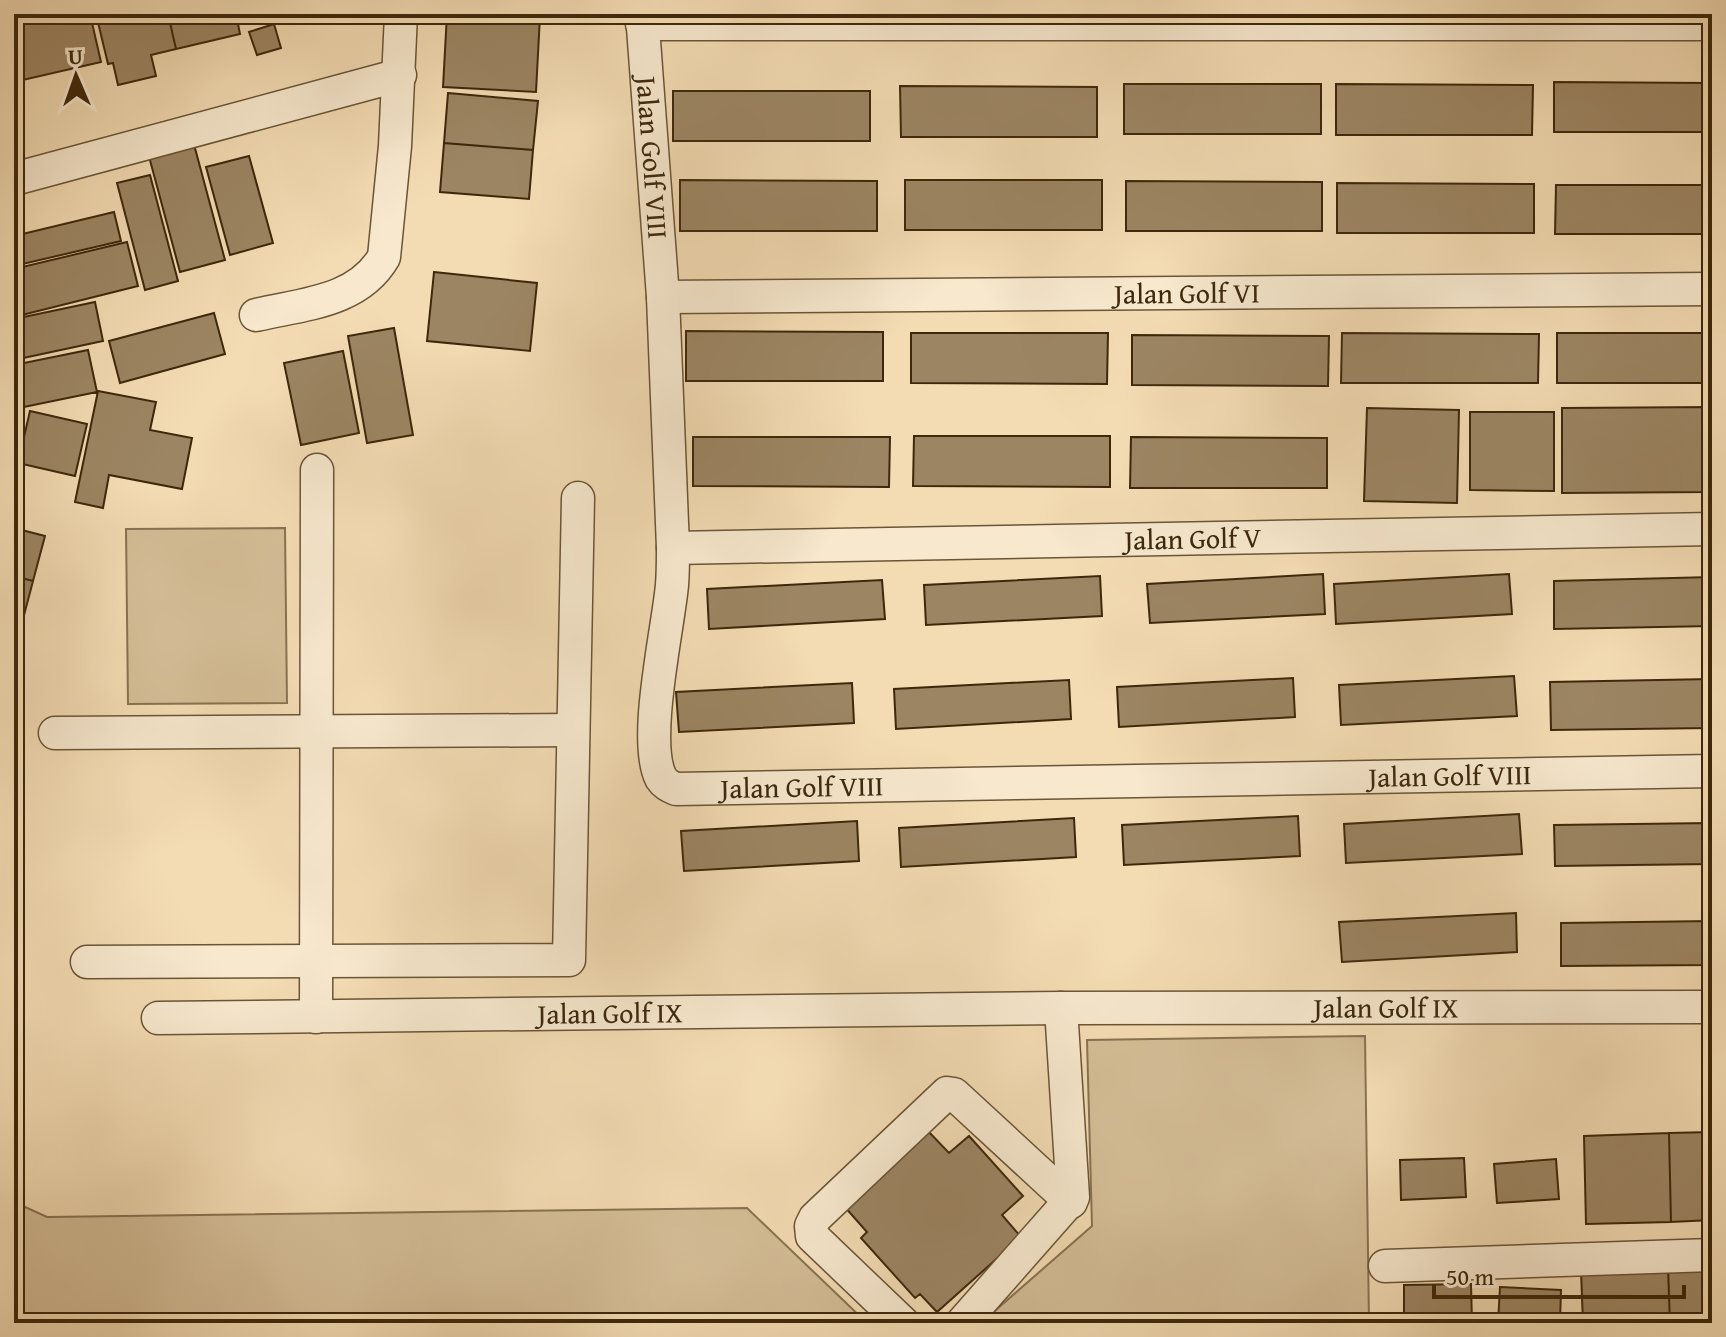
<svg xmlns="http://www.w3.org/2000/svg" width="1726" height="1337" viewBox="0 0 1726 1337" font-family="'Gentium Book Plus',serif">
<rect width="100%" height="100%" fill="#f3dbb3"/>
<filter id="stains"><feTurbulence type="fractalNoise" baseFrequency=".0025" numOctaves="4"/><feColorMatrix values="0 0 0 0 .2 0 0 0 0 .09 0 0 0 0 .02 0 0 0 .5 -.17"/></filter>
<radialGradient id="worn" r=".72"><stop offset=".6" stop-color="#630" stop-opacity="0"/><stop offset="1" stop-color="#630" stop-opacity=".3"/></radialGradient>
<!-- green -->
<path fill="#d4bd97" stroke="#887252" stroke-width="2" d="M285,528L287,703L128,704L126,529Z
M1365,1036L1369,1323H981L1092,1226L1087,1040Z
M14,1202L47,1217L747,1208L867,1323H14Z"/>
<!-- building -->
<path fill="#9c8563" stroke="#3d280c" stroke-width="2" d="M14,14H90L101,62L14,82Z
M96,14H168L176,49L151,55L156,76L118,85L113,63L108,64Z
M168,14H236L240,34L176,49Z
M447,14L540,16L536,92L443,87Z
M274,24L281,48L257,55L249,32Z
M1554,82L1712,83V132H1554Z
M1124,84H1321V134H1124Z
M1336,84L1533,85L1532,135H1336Z
M900,86L1097,87V137H901Z
M673,91H870V141H673Z
M448,93L538,101L533,150L444,143Z
M192,137L225,260L180,272L147,149Z
M444,143L533,150L529,199L440,192Z
M249,156L273,243L230,255L206,167Z
M150,175L178,281L145,290L117,183Z
M680,180L877,181V231H680Z
M905,180H1102V230H905Z
M1126,181L1322,182V231H1126Z
M1337,183L1534,184V233H1337Z
M1556,185H1712V234H1555Z
M114,212L121,241L14,266V236Z
M127,242L138,286L14,317V269Z
M434,272L537,283L530,351L427,341Z
M95,302L103,341L14,360V319Z
M214,313L225,354L120,383L109,341Z
M394,328L413,435L367,443L348,336Z
M686,331L883,332V381H686Z
M911,333H1108L1107,384L911,383Z
M1342,333L1539,334L1538,383H1341Z
M1557,333H1712V383H1557Z
M1132,335L1329,336L1328,386L1132,385Z
M88,350L97,392L14,409V365Z
M343,351L359,433L301,445L284,363Z
M98,391L156,402L150,430L192,438L182,489L109,475L103,508L75,502Z
M1712,407V492L1562,493V408Z
M1367,408L1459,410L1457,503L1364,501Z
M30,411L87,424L75,476L18,463Z
M1470,412H1554V491L1470,490Z
M914,436H1110V487L913,486Z
M693,437H890L889,487L693,486Z
M1131,437L1327,438V488H1130Z
M14,528L45,536L33,581L14,576Z
M1323,574L1325,614L1150,623L1147,584Z
M1509,574L1512,614L1336,624L1334,584Z
M14,576L33,581L23,619L14,617Z
M1100,576L1102,616L926,625L924,585Z
M1712,577V626L1554,629V581Z
M882,580L885,619L709,629L707,589Z
M14,617L23,619L14,653Z
M1514,676L1517,716L1341,725L1339,685Z
M1293,678L1295,717L1119,727L1117,687Z
M1712,679V728L1551,730L1550,682Z
M1069,680L1071,719L896,729L894,689Z
M852,683L854,723L679,732L676,692Z
M1519,814L1522,854L1346,863L1344,824Z
M1298,816L1300,856L1124,865L1122,825Z
M1074,818L1076,857L901,867L899,828Z
M857,821L859,861L684,871L681,831Z
M1712,823V864L1555,866L1554,825Z
M1516,913L1517,952L1342,962L1339,922Z
M1712,921V965L1561,966V923Z
M927,1130L949,1153L969,1136L1023,1196L1002,1215L1021,1237L937,1312L920,1294L915,1298L861,1238L867,1232L844,1206Z
M1712,1132V1220L1671,1222L1669,1133Z
M1669,1133L1671,1222L1586,1224L1584,1136Z
M1464,1158L1466,1197L1401,1200L1400,1160Z
M1556,1159L1559,1199L1497,1203L1494,1164Z
M1712,1267V1323H1670L1668,1268Z
M1668,1268L1670,1323H1583L1581,1271Z
M1471,1284L1472,1323H1404V1285Z
M1500,1287L1561,1290L1560,1323H1498Z"/>
<g fill="none" stroke-linecap="round" stroke-linejoin="round">
<defs>
<g id="minor">
<path id="s1" d="M642,14L663,297L673,548C673,560 673,573 672,585C668,629 642,741 661,778C665,784 669,786 676,789L1712,771"/>
<path d="M642,24H1712"/>
<path d="M14,179L400,75"/>
<path id="s2" d="M663,297L1712,289"/>
<path d="M256,315C303,304 358,302 384,257L395,146L401,14"/>
<path id="s3" d="M673,548L1712,529"/>
<path d="M55,733L573,730"/>
<path d="M87,962L569,960L578,498"/>
<path d="M316,1017L317,470"/>
<path id="s4" d="M158,1018L1061,1008L1712,1007"/>
<path d="M1385,1266L1712,1255"/>
<path d="M903,1323L812,1236L811,1226L815,1218L947,1093L954,1094L1071,1202"/>
<path d="M962,1323L1073,1197L1061,1008"/>
</g>
</defs>
<!-- minor casing -->
<use href="#minor" stroke="#6a5536" stroke-width="35"/>
<!-- minor -->
<use href="#minor" stroke="#f7e8ce" stroke-width="32"/>
</g>
<g text-anchor="middle" stroke-width="6" stroke-linejoin="round" paint-order="stroke">
<!-- street labels -->
<g font-size="28" fill="#3d280c" stroke="#f7e8ce">
<text dy="10" stroke="none"><textPath href="#s1" startOffset="144">Jalan Golf VIII</textPath></text>
<text dy="10" stroke="none"><textPath href="#s2" startOffset="524">Jalan Golf VI</textPath></text>
<text dy="10" stroke="none"><textPath href="#s3" startOffset="520">Jalan Golf V</textPath></text>
<text dy="10" stroke="none"><textPath href="#s1" startOffset="1560">Jalan Golf VIII</textPath></text>
<text dy="10" stroke="none"><textPath href="#s1" startOffset="912">Jalan Golf VIII</textPath></text>
<text dy="10" stroke="none"><textPath href="#s4" startOffset="1228">Jalan Golf IX</textPath></text>
<text dy="10" stroke="none"><textPath href="#s4" startOffset="452">Jalan Golf IX</textPath></text>
</g>
</g>
<!-- margin -->
<rect width="1726" height="1337" fill="none" stroke="#f3dbb3" stroke-width="48"/>
<rect x="16" y="16" width="1694" height="1305" fill="none" stroke="#3d280c" stroke-width="4"/>
<rect x="24" y="24" width="1678" height="1289" fill="none" stroke="#3d280c" stroke-width="2"/>
<!-- north arrow -->
<g transform="translate(76 76) rotate(358)" stroke="#f7e8ce" stroke-width="6" paint-order="stroke">
<path d="M0-6L14 30L0 20L-14 30Z" fill="#3d280c"/>
<text y="-12" font-size="22" font-weight="bold" text-anchor="middle" fill="#3d280c">U</text>
</g>
<!-- scale -->
<path d="M1434 1285v12h250v-12" fill="none" stroke="#3d280c" stroke-width="4"/>
<text x="1446" y="1285" font-size="24" fill="#3d280c" stroke="#f7e8ce" stroke-width="6" paint-order="stroke">50 m</text>
<rect width="100%" height="100%" filter="url(#stains)"/>
<rect width="100%" height="100%" fill="url(#worn)"/>
</svg>
